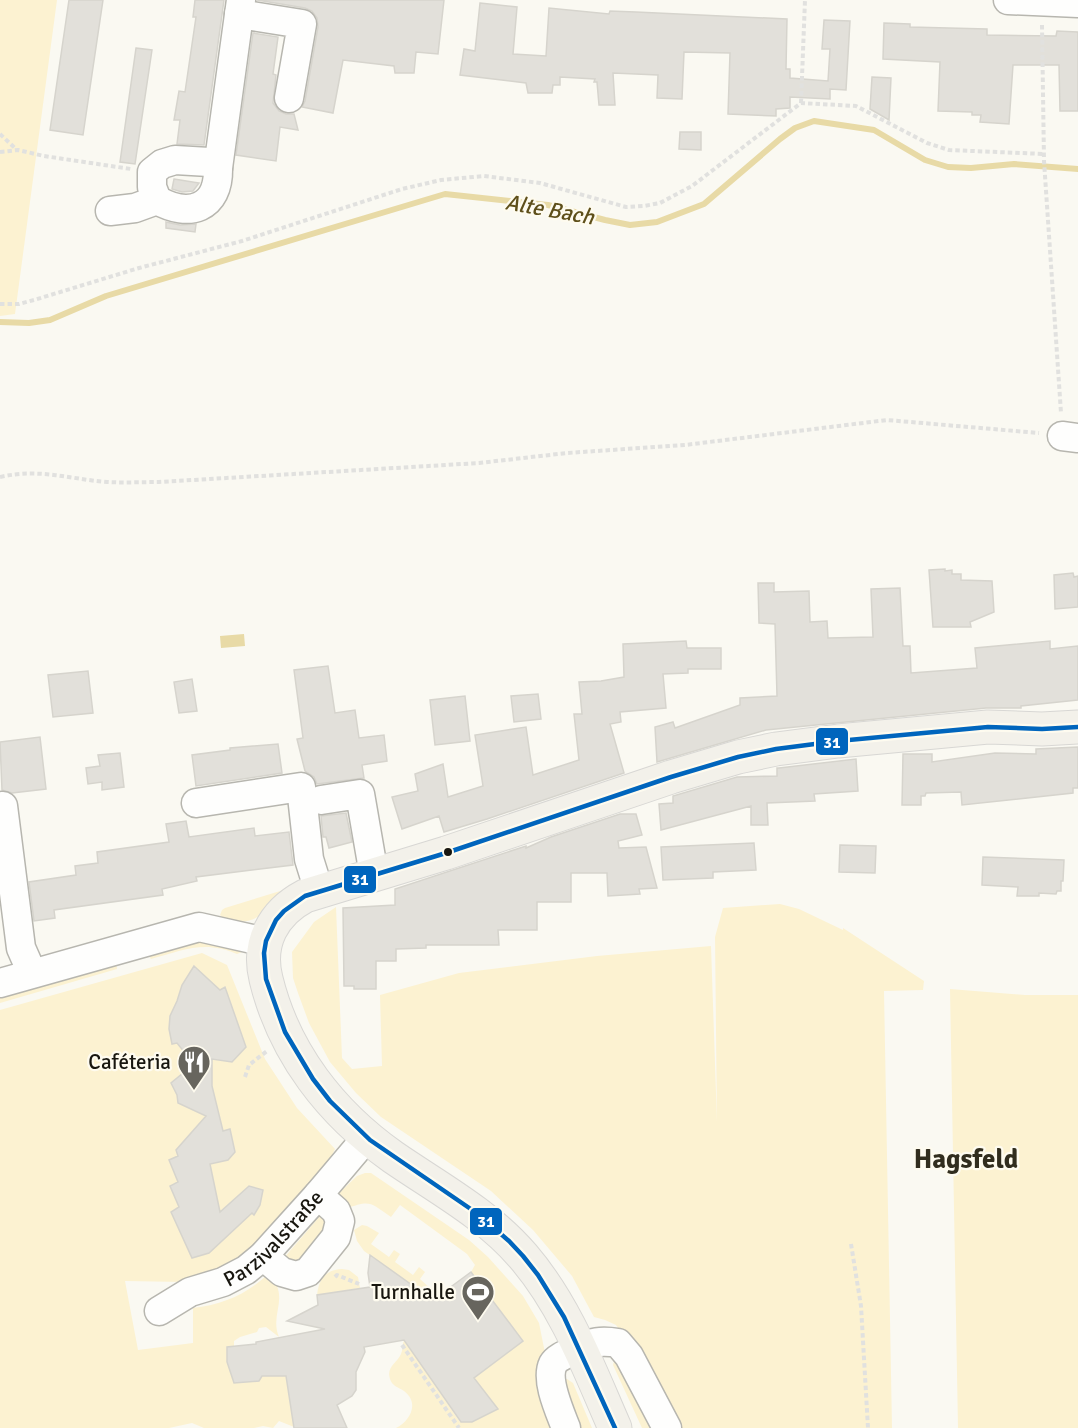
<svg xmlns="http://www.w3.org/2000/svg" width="1078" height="1428" viewBox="0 0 1078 1428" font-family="Signika,sans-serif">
<rect width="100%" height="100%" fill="#faf9f2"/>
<!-- green -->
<path fill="#fcf2d1" d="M0,0H57L15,314L0,316Z
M290,888C272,905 260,925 233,921C227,921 225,920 220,915L222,910L225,908Z
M780,904L799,909L843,930V928L924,981L923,990L884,991L892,1428H674L627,1341L616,1325L605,1320L594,1317L572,1276L533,1230L491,1191L381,1117L356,1093L330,1062L309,1023L298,993L293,978L292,952L314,922L336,907L342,1058L352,1069L382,1066L380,995L459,973L597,956L711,946L717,1122L715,937L723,908Z
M199,939L235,948L242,952L237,954C204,940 184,950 151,959L146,952Z
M202,953L227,965L265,1059L297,1108L335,1149L326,1168L240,1263L184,1282L125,1281L138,1350L193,1343V1308C222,1305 248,1294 269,1273C291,1299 269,1313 279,1337L266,1327L259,1328L257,1332L240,1337L234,1341V1383L259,1381L262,1376H286L294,1427L279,1421L273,1428L263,1426L254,1428H204L192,1423L169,1428H0V1010Z
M116,960L117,969L0,1003V996Z
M950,989L1025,995H1078V1428H958Z
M365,1173H371L469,1240L488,1257L523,1296L539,1323L560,1428H396C410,1421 420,1403 404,1391C398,1387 392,1386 390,1379C386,1367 397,1363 401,1354C403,1350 402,1345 404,1340L460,1422H472L497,1409L474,1378L523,1341L471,1272L475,1265L467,1254L400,1205L391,1217C369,1202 371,1200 345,1209L335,1197L357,1176Z
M320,1216L325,1218L328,1225L304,1266L283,1259Z
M362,1225L367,1226L379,1233L371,1244L389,1257L394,1250L400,1254L395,1262L413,1275L419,1267L425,1272L420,1279L431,1289L426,1295L364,1251L357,1241L354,1230Z
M342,1269L349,1270L358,1277L360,1288L317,1295C319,1279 325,1270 342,1269Z
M615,1357L663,1428H642L613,1365Z
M567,1379L573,1383L592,1428H572L564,1380Z"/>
<!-- water -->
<path fill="#e8daa6" d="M244,634L245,646L221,648L220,636Z"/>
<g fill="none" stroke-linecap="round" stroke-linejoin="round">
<!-- stream -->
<path stroke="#e8daa6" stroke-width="6" d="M0,322L29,323L50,320L106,296L445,194L548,205L605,220L630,225L657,222L704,204L780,139L795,128L814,121L874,130L925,160L948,167L971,168L1014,164L1078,169"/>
</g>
<!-- building -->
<path fill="#e2e0da" stroke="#d6d4cd" stroke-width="1.5" d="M69,0H103L83,135L50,130Z
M195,0H224L204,145L177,144L180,120H174L179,91L185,92L196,17H193Z
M257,0H444L438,54L416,52L414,73H395L394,66L343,60L333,113L302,107L305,101L318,27L317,18L312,11L305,8Z
M480,3L517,7L513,54L546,56L549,8L609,14L610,11L636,12L787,19L786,69H790V78L828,81L830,49H822L824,20L850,21L846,90L830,89V99L790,97V108L776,109V116L728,114L730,53L684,52L682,99L657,98L658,75L613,73L615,105H599L597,82H594L595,79L560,77V85H553L552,93H528L526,83L460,75L464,49L475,51Z
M884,23L910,24V27L987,29V35L1056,36L1057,31L1078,32V111H1060L1059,65H1013L1009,124L980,122L981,115H972V112L938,111L940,62L883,59Z
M253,33L278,37L273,74L276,75L273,103L279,111L286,114H294L298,130L280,127L276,161L236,155Z
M136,48L152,50L135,164L120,162Z
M872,77L891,78L889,120L870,109Z
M680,132H701V150L679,149Z
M174,179L199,183L193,191L182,192L172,189Z
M166,222L180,225L196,224L195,232L166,228Z
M945,569V571L952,570V574H961V580L992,581L994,612L970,622L971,627H933L929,570Z
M1073,573L1074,577L1078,576V607L1055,609L1054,575Z
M758,583H774V592L809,591L810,622L827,621L828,638L873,637L871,589L900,588L903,646H910L911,673L977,668L975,648L1050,641V649L1078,646V700L1021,706V708H986L766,730L657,762L655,727L673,722L675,728L740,705V698L777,696L775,624L759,623Z
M686,641L687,648H721V669H688V673L663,674L666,708L620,712L621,722L610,724L624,773L487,819L444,832L439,816L402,829L392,797L418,791L415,774L443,764L448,797L483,786L475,735L526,727L533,775L579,760L574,714H582L579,682L601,681L624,677L623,644Z
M328,666L335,713L355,710L359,738L384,735L387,761L362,765L364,778L317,784L314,777L305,771L297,739L303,738L294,670Z
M88,671L93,713L53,717L48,675Z
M192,679L197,711L179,713L174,682Z
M538,694L541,719L514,722L511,696Z
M465,696L470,741L435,745L430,700Z
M40,737L46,789L12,793L2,790L0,742Z
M278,744L282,773L196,786L192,755L230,750V748Z
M1078,747V788H1073V793L962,805L961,792L926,793L925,796H921V805H902L903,754H932V762L995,753L1036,754V749Z
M120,753L124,787L102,790V782L88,784L86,768L100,766L98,755Z
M856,759L858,791L814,794L815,801L767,803L768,825H751V806L661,830L659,804L673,803V796L737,777L777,776V768H779Z
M346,813L352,842L329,848L326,837H323L321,816Z
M620,814H636L642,835L618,841L619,848L646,847L657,888L639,889L640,894L608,896L607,873H571V902H537V930H498L499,945H426V948L396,949V961H376V989H354V986H344L343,908L395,905V889L526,846V848L551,837Z
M186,821L189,837L254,828L255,836L289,832L293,865L196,877L197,881L162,889L163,895L54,910L55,918L34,921L29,882L76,875L75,866L98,863L97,852L169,842L166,824Z
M754,843L756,870L713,872V878L663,880L661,847Z
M840,845L876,846L875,873L839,872Z
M983,857L1064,860L1063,881H1061V891H1057L1056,894L1039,893V896H1017L1018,887L982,885Z
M194,966L220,990L225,987L246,1047L232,1062L212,1059V1086L223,1131L230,1129L235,1152L228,1160L210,1164L220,1212L249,1186L263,1190L260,1205L254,1215L252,1213L209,1253L192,1258L171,1212L179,1207L170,1186L178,1182L169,1160L178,1156L176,1150L206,1116L178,1103L177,1095L171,1083L194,1064L177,1043L172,1044L169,1029L170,1016L177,1001L182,985Z
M370,1255L433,1300L471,1272L523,1341L474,1378L498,1409L472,1422H461L404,1340L364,1347L365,1352L356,1372V1390L352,1396L337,1405L347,1428H294L286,1376H262L259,1381L234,1383L227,1362V1347L256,1344V1342L325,1329L287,1321L318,1305L317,1295L370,1287L368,1273Z"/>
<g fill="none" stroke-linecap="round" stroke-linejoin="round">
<defs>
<g id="minor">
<path d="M1008,0L1078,3"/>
<path d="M239,14L302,24L289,98"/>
<path d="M175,160L209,162L218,168C219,209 189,218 157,200L152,187V172L162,164Z"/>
<path d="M218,168L241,0"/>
<path d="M110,211L135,208L157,200"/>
<path d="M1062,436L1078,438"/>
<path d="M321,800L360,794L374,875"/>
<path d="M196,803L301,787L309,859L319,891"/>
<path d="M3,806L21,948L32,973"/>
<path d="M0,983L199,927L265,942"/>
<path d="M263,1256L282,1272L296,1276L308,1272L336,1237L340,1221L336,1211L318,1195"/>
<path id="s1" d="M159,1311L190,1292L223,1282L246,1270L263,1256L318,1195L367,1137"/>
<path d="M566,1428C560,1412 545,1380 553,1364C557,1357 569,1353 577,1349C593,1342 600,1340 618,1343L629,1356L667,1428"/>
</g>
<path id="major" d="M615,1428C589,1369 566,1306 523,1256C487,1214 438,1188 393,1157C331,1113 284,1053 266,979C257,943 273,913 305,896L446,853L671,777L738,757L776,749L838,741L988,727L1042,729L1078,727"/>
</defs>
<!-- minor casing -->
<use href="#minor" stroke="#b7b6af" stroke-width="31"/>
<!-- major casing -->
<use href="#major" stroke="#d8d7d4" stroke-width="35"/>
<!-- path -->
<path stroke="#e1e1df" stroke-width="4" stroke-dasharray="4.5 3" stroke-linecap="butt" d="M1042,25L1044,161L1061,413
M801,103L805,0
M0,134L17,150
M0,152L18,150L44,156L131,169
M0,304H19L34,300L139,268L242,241L402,189L441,180L484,176L540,183L626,207L644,206L660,203L692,186L801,103L856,106L927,143L949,150L1044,154
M0,477C41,468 68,479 107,482C124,483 142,482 159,482L479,463L567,453L685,445L887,420L1039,433
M245,1077L249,1065L267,1051
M851,1244L861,1306L868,1428
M335,1277L337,1275L359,1284
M402,1345L459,1428"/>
<!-- minor -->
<use href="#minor" stroke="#fefefd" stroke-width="28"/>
<!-- major -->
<use href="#major" stroke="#f3f1ea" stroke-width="33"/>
<defs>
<path id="bus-1" d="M615,1428L564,1317L538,1275L523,1256L509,1241L478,1214L370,1140L330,1101L313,1079L285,1032L266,979L264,953L266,941L276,920L284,911L305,896L446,853L671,777L738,757L776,749L838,741L988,727L1042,729L1078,727"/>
</defs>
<!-- bus-1 casing -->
<use href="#bus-1" stroke="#fefbef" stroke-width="9"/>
<!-- bus-1 -->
<use href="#bus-1" stroke="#0065bd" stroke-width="4.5"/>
</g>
<!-- icons -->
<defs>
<symbol id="restaurant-pin" viewBox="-11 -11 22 30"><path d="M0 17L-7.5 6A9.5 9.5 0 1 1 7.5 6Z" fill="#67655e" stroke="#fefbef"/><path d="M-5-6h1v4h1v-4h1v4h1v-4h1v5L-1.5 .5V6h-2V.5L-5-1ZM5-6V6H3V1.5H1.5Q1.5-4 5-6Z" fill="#fff"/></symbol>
<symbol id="stadium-pin" viewBox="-11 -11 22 30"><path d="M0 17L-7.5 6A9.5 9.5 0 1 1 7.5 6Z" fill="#67655e" stroke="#fefbef"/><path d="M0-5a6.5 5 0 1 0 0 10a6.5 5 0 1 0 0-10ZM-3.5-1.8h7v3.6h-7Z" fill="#fff"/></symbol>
</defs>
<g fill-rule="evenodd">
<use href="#restaurant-pin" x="175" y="1043" width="38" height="52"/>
<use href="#stadium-pin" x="459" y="1273" width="38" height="52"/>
</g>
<!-- markers -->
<circle fill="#18160f" stroke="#fefbef" stroke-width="2" cx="448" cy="852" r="5"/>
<g text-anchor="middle" stroke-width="4.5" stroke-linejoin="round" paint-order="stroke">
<!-- poi labels -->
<g font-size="21" fill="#18160f" stroke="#fefbef" text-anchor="end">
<text x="171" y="1069">Caféteria</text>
<text x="455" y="1299">Turnhalle</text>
</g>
<!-- street labels -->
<g font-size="21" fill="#18160f" stroke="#fefbef">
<text dy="7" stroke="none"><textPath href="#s1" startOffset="138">Parzivalstraße</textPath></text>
</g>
<!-- water labels -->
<g font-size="22" font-style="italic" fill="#5e4f1a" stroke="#fefbef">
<text transform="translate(550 209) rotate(10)" y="8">Alte Bach</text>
</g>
<!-- district labels -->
<g font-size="27" font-weight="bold" fill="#312d1e" stroke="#fefbef">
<text x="966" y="1168">Hagsfeld</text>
</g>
</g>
<g stroke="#fefbef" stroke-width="2">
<rect x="815" y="727" width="34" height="29" rx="6" fill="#0065bd"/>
<rect x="343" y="865" width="34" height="29" rx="6" fill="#0065bd"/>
<rect x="469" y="1207" width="34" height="29" rx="6" fill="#0065bd"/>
</g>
<g font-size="16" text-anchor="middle" font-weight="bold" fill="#fff">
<text x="832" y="748">31</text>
<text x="360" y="885">31</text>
<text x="486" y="1227">31</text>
</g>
</svg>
